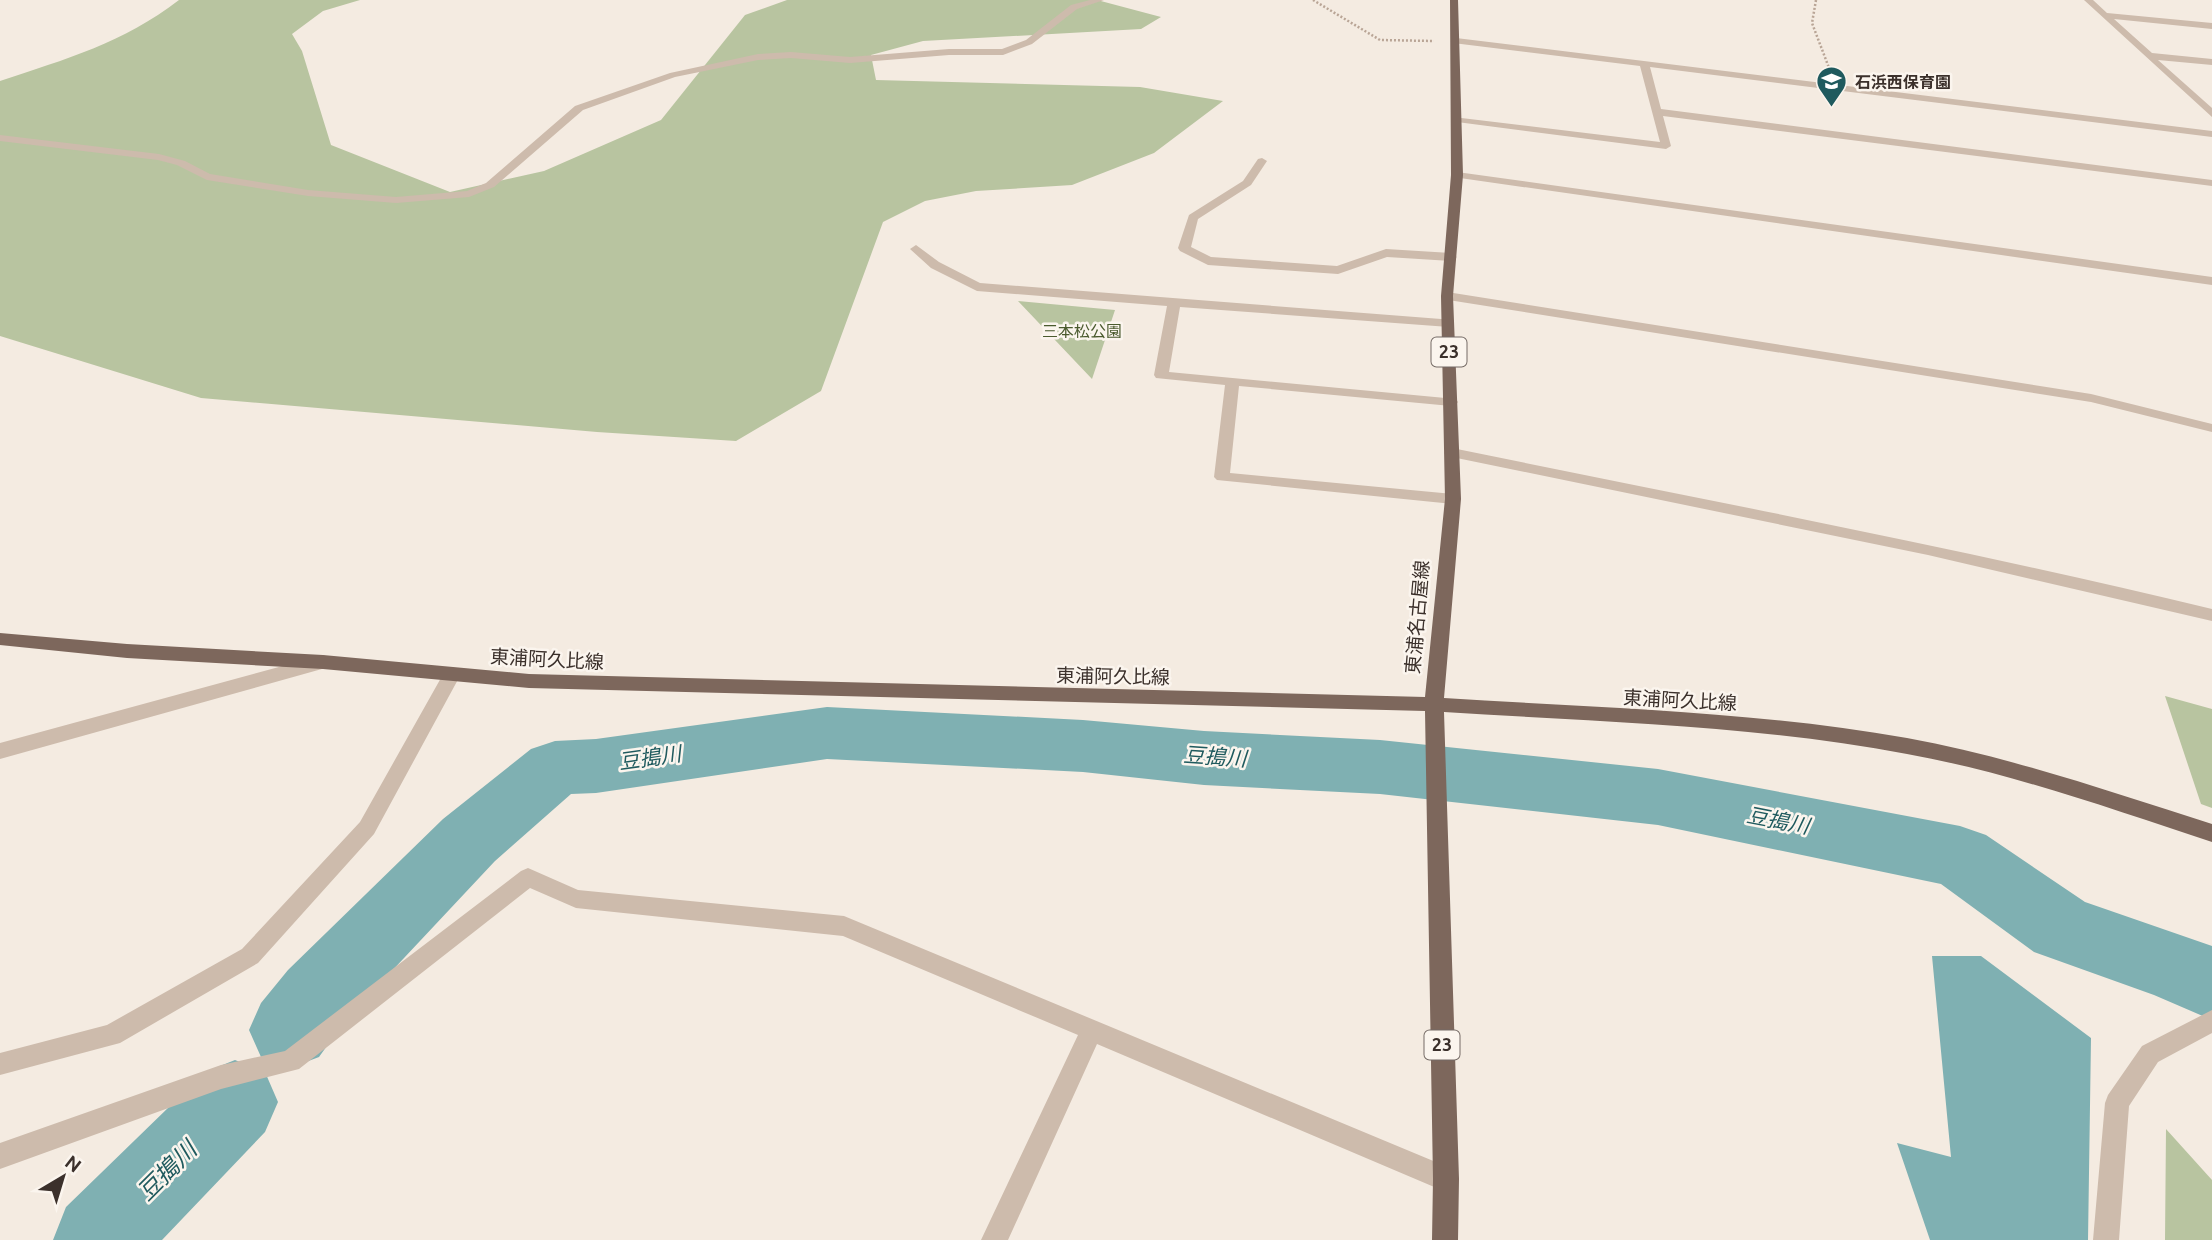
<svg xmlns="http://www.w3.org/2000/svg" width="2212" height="1240" viewBox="0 0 2212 1240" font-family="Ubuntu,'Noto Sans JP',sans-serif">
<rect width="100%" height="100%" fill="#f4ebe1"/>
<!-- green -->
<path fill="#b8c4a0" d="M179,0H360L323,11L292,34L302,51L331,145L450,192L544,171L661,120L745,15L787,0H1097L1161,17L1141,29L923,41L871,55L876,80L1140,87L1223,101L1154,153L1072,185L976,191L925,201L883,222L821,391L736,441L597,432L201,398L0,336V81C66,59 123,43 179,0Z
M1018,301L1115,310L1092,379Z
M2165,696L2212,709V808L2201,804Z
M2166,1129L2212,1180V1240H2165Z"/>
<!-- water -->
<path fill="#7fb0b2" d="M1932,956H1981L2091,1038L2088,1240H1930L1897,1143L1951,1157Z"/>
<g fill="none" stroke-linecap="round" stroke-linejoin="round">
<!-- river -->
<path fill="#7fb0b2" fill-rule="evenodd" d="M827,707L1083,720L1204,731L1380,740L1658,769L1960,826L1986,835L2085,902L2212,946V1020L2154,995L2034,952L1941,884L1658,825L1380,794L1204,785L1083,772L827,759L596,793L571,794L495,861L344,1022L319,1057L290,1068L261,1057L249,1030L261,1003L288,970L443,819L531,749L555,741L596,739Z
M235,1060L265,1072L278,1102L265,1132L162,1240H53L66,1207L205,1072Z"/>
<!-- path -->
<path stroke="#b9a596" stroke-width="2.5" stroke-dasharray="2 2" stroke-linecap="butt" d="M1313,0L1380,40L1434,41
M1816,0L1812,23L1829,68"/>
<!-- minor -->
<path fill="#cdbbac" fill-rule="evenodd" d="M1090,0H1104L1077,9L1032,44L1003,55H949L850,63L791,58L758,60L675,77L583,110L494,187L469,197L396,203L308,196L207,180L177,165L158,160L0,141V135L159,154L185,161L210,174L308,190L396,197L467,191L486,183L575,106L670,73L758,54L791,52L850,57L949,49H1002L1026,40L1071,5Z
M2084,0H2093L2107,13L2212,23V29L2114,19L2152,53L2212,59V65L2158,60L2212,108V117Z
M1456,38L2212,131V137L1650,67L1661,109L2212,180V186L1663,116L1671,146L1666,149L1457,122L1453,121V117L1660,142L1640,66L1453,43L1451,41Z
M1262,158L1267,161L1251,185L1198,219L1191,247L1211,257L1337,266L1386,249L1451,253L1457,257L1451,261L1387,257L1338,274L1208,265L1180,251L1178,248L1189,215L1243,181L1258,159Z
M1457,172L2212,277V285L1453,177V173Z
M916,245L939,262L980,283L1454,320V326L1449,327L1180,307L1169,372L1456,399L1458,402L1456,405L1451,406L1239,386L1230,473L1453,494L1461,499L1453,504L1217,480L1214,477L1225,385L1156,378L1154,375L1167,306L977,291L931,268L910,249Z
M1447,292L2091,394L2212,424V432L2091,402L1442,299L1441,296Z
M1452,448C1706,500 1960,548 2212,609V621L1928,555L1447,456L1444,453Z
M323,655L329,657L332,662L329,667L0,759V743Z
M452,667L458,669L461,674L374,834L258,963L120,1043L0,1075V1053L107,1025L242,949L360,822L446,669Z
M528,868L578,890L844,916L1455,1170L1459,1179L1455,1188L1446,1192L1097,1044L1008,1240H981L1078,1035L843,936L576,908L530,888L299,1069L221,1089L0,1169V1143L221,1065L285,1051L521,871Z
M2212,1010V1033L2158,1062L2129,1106L2119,1240H2093L2105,1103L2108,1095L2142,1046Z"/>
<!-- major -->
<path fill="#7d675c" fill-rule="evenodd" d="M1450,0H1458L1463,175L1453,296L1461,499L1444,698C1598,708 1755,711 1907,738C2011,757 2111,792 2212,824V842C2111,809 2012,773 1907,754C1755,725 1598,722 1444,712L1459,1179L1458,1240H1432L1433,1179L1425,711L529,688L323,669L127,658L0,645V633L127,644L323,655L529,674L1425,697L1445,499L1441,296L1451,175Z"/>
</g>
<!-- icons -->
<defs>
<symbol id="school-pin" viewBox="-11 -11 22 30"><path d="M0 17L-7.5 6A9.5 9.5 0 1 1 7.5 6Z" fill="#1f5a5e" stroke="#fbf5ee"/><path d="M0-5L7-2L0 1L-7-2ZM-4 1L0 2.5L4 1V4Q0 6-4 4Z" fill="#fff"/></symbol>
</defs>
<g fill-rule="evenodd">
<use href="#school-pin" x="1814" y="64" width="35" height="47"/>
</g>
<g text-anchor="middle" stroke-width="5" stroke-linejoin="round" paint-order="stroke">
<!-- far-poi labels -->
<g font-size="16" font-weight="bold" fill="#3b302b" stroke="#fbf5ee" text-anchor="start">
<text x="1855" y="88">石浜西保育園</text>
</g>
<!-- far-park labels -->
<g font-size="16" fill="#4a5a2e" stroke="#fbf5ee">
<text x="1082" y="337">三本松公園</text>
</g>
<!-- shield labels -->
<g fill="#fbf5ee" stroke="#756b66" stroke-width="2">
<rect x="1431.5" y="337.5" width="35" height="29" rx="5"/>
<rect x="1424.5" y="1030.5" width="35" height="29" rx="5"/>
</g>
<g font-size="18" font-weight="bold" fill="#3b302b">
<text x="1449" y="358">23</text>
<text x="1442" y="1051">23</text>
</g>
<!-- street labels -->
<g font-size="19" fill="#3b302b" stroke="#fbf5ee">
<text transform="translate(1417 617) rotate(-85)" y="7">東浦名古屋線</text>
<text transform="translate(547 659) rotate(3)" y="7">東浦阿久比線</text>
<text transform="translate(1113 676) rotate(1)" y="7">東浦阿久比線</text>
<text transform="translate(1680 700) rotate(3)" y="7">東浦阿久比線</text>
</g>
<!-- water labels -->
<g font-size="21" font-style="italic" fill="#1f5a5e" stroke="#fbf5ee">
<text transform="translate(1215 757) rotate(4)" y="7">豆搗川</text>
<text transform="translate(650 758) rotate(-8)" y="7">豆搗川</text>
<text transform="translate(1778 821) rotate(11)" y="7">豆搗川</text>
</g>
<!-- near-water labels -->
<g font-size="24" font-style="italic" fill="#1f5a5e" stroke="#fbf5ee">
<text transform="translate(167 1171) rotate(-45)" y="8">豆搗川</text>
</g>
</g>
<!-- north arrow -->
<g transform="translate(63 1177) rotate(38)" stroke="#fbf5ee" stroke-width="5" paint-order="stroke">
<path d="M0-5L12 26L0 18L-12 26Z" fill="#3b302b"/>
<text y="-10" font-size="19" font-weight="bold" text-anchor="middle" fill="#3b302b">N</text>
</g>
</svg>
